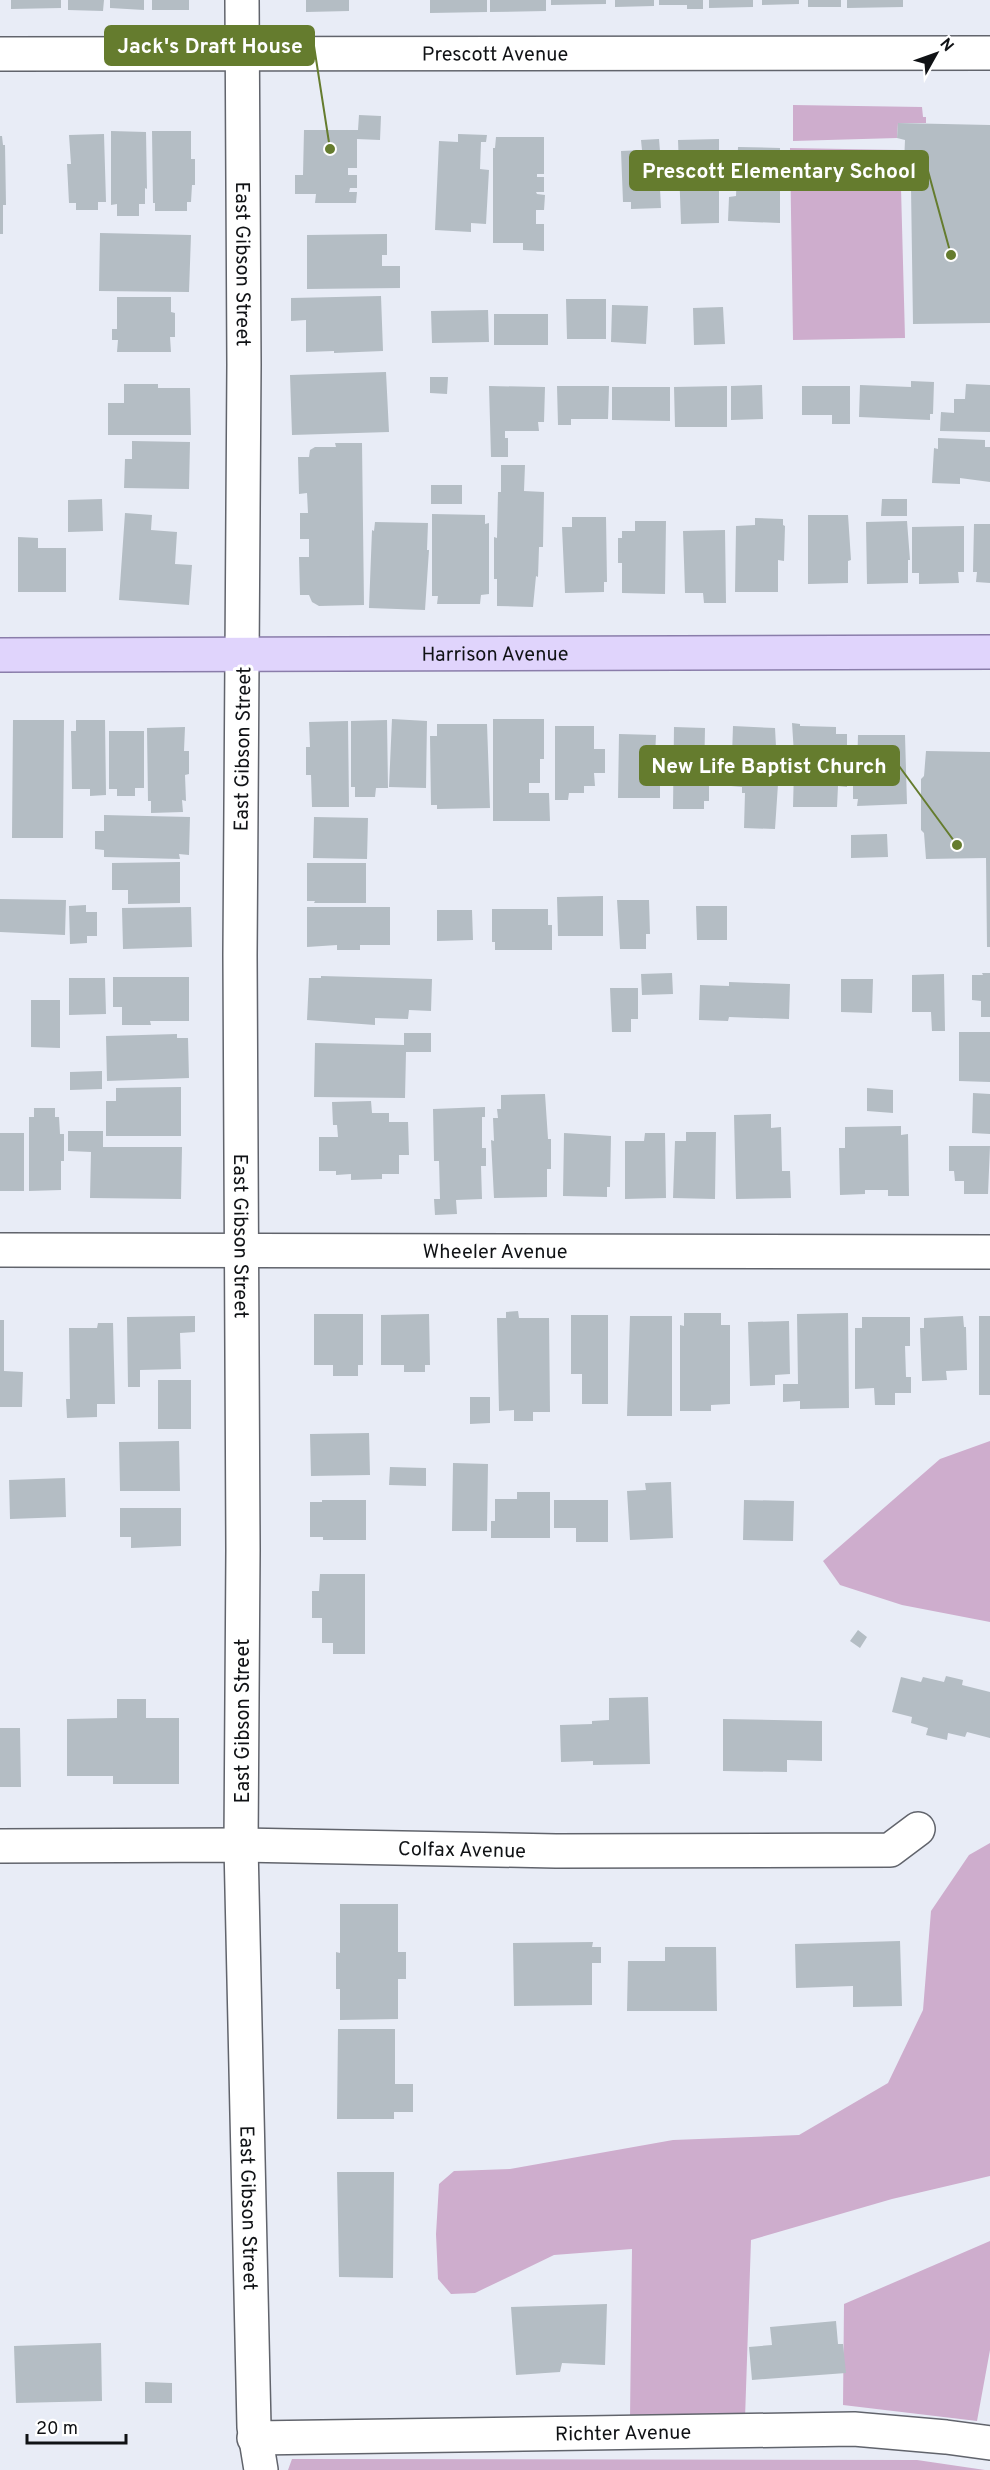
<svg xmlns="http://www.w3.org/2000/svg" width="990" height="2470" viewBox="0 0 990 2470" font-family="Overpass,sans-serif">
<rect width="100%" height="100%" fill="#e8ecf6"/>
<!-- green -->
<path fill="#ceadcd" d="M793,105L922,107L923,117H926V123H898L897,138L793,141Z
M790,148L900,150L905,338L793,340Z
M990,1441V1622L902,1605L840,1585L823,1561L940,1459Z
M990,1843V2176L892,2199L751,2240L745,2419H630L632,2249L554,2255L475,2293L451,2294L438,2279L436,2234L439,2184L454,2171L510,2169L673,2140L799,2135L888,2083L923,2010L931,1911L969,1855Z
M990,2241V2350L977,2421L843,2405L844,2304Z
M292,2459L917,2460L985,2470H288Z"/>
<!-- building -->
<path fill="#b4bdc4" d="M11,0H61V8L11,9Z
M68,0H104L103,11L68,10Z
M110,0H144V10L110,8Z
M152,0H189V10H152Z
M306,0H349V11L306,12Z
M430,0H487V12L430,13Z
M490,0H546V11L490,12Z
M551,0H606V4L551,5Z
M615,0H654V6L615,7Z
M659,0H703V9H687V5H659Z
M709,0H753V7L709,8Z
M762,0H799V4L762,5Z
M808,0H841V7H808Z
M847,0H903V7L847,8Z
M359,115L381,116L380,140L357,139V168H348V175H357V188H350L349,192H357L356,203H315L316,194H295V175H303L304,130H358Z
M898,123L990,125V323L913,324L911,187H903L905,140L897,138Z
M111,131L146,132L147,189L145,188V204H139V216H117V204L111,205Z
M152,131H191V159H195V185H192L191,202H187V211H155V203H153Z
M104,134L106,202H98V210H76V203H69L67,164H71L69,135Z
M458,134L487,135L486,142H481L480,169L489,170L486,224L471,223V232L435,230L439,141L458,142Z
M0,136H2L3,145H5L6,205H3V234H0Z
M496,137H544V174H537V177H544V192H536L537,194L545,195L544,210H536V224H544V251L523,250V243H493V148H495Z
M659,139L663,188L660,189L661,208L631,209V202H623L621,151L642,150L641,140Z
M719,139V223L681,224L678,140Z
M738,147L780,148V223L728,221L729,197L736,196Z
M100,233L191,235L189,292L99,291Z
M387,234V255H382V266H400V288L307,289V235Z
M381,296L383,351L334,353V351L306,352V320L291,321V298Z
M117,297H171V312L175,313V337H170L171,352H117L118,340H112V329H117Z
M566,299H606V339H567Z
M612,305L648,306L646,344L611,342Z
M723,307L725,344L694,345L693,308Z
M488,310L489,342L432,343L431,311Z
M494,314H548V345H494Z
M386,372L389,432L292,435L290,375Z
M430,377H448L447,394L430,393Z
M911,381L934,382L933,414H930V420L859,417L860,385L911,387Z
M124,384H158V388H190L191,435H108V403H124Z
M966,384L990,385V432L940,431L941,412L954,413V399H965Z
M762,385L763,419L731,420V386Z
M489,386L545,387L544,422H538L539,431H505V438H508V457H491Z
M557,386H609L608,419H571V425H558Z
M727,386V427H675L674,387Z
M802,386H850V424H832V415H802Z
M612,387H670V421L612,420Z
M938,438L985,440V447H990V482L960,478V484L932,483L934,448L938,449Z
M132,441L190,442L189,489L124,488L125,459H132Z
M335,443H362L364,605L319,606L312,602L309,595H300L299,557H309V539H300V513H308L307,493L299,494L298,457H309L310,450L315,447H336Z
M501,465H525L524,491L544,492L543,547H539L538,577L536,576L533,607L497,606V579H494V537L497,538L498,492H501Z
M431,485H462V504H431Z
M102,499L103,531L68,532V500Z
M882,499H907V516H881Z
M125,513L152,515L151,530L177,532L175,564L192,565L189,605L119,600Z
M432,514L485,515V524L489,523V594L481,595L480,604H437L438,596H432Z
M808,515H848L851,560L848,561V583L808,584Z
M572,517H606L607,582H604V592L565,593L562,527H572Z
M755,518L783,519V525L785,526L784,561L778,560V592H735L736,526L755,525Z
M635,521H666L665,594L622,593V563H618V538H622V531H635Z
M907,521L910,560H908V583L867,584L866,522Z
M375,522L428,523L427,550H429L425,610L369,608L372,530L374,531Z
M974,524H990V583L976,582L977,572H973Z
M964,526V572H958L959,583L919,584V573H912V527Z
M725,530L726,603H704L703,593H685L683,531Z
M18,537L38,538V548H66V592H18Z
M392,719L427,721L426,788L389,787Z
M493,719H544V759H540V783H529V793H549L550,821H493Z
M13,720H64L63,838H12Z
M76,720H105L106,795L90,796V789H72L71,731H76Z
M387,720L388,788H376L375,797H355V787H351V721Z
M348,721L349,807H312L311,775H306V747H310L309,722Z
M792,723L800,724V726L836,727V734H847V787L838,786L837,807H793L794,769L791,768V754H794Z
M437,724H487L490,808L437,809V805H431L430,736H437Z
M555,726H594V749H605V773H594L595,786H584V793H569L568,800H555Z
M733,726L775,728L778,784L775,829L744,828L745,793H742V787L731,786Z
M185,727L184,751H189V774L185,775L186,801L182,800L183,812L151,813V801H148L147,728Z
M674,727L705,728L704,780H709V801H704V809H673Z
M109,731H144V788H135V796H117V789H109Z
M619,734L656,735L655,757H665V781H660V798H618Z
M858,735H905L907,804L857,806L858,799H853V770H857Z
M926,751L990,752V947H987L986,858L926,859L924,833L921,830V779L924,776Z
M104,815L190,817L189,855L179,854L180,859L104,857V850L95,849V831H104Z
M314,817L368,818L367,859L313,858Z
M887,834L888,857L851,858V835Z
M180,862V903L128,904V890H112V863Z
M307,863H366V903H314L315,901H307Z
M603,896V936H558L557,897Z
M0,899L66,900L65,935L0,932Z
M617,900H649L650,934H646V949H620Z
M86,905V912H97V936H87V943L70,944L69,906Z
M696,906H727V940H697Z
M191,907L192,947L123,949L122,908Z
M307,907H390V945H360V950H337V945L307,947Z
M492,909H548V925H552V950H495V942H492Z
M437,910H472L473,940L437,941Z
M672,973L673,994L642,995L641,974Z
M982,973H990V1017H981V1001L972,1000V975H983Z
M944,974L945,1031H932L931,1012H912V975Z
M321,976L432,979L431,1011L409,1010L408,1019L375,1018V1025L307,1020L309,978H321Z
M113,977H189V1021H150L151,1025H122V1007H113Z
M69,978H105L106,1014L69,1015Z
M841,979H873L872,1013L841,1012Z
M729,982L790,984L789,1019L729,1017L728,1021L699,1020L700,985L729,986Z
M610,988H638V1019H631V1032H612Z
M31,1000H60V1048L31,1047Z
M959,1032H990V1082L959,1081Z
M404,1033H431V1052H406L405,1098L314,1097L315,1043L404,1045Z
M177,1034V1038H188L189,1078L107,1081L106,1036Z
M102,1071V1089L70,1090V1072Z
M181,1087V1136H106V1101H116V1088Z
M867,1088L893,1090V1113L867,1111Z
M973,1093L990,1094V1134L972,1133Z
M545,1094L548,1139H551V1169H547V1197L494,1198L491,1140L494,1141L493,1118H498L497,1109H501V1095Z
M371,1101L372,1113H389V1122H408L409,1155H399V1174H382V1179L351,1180V1174L336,1175V1171H319V1137H338L337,1125H333L332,1102Z
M485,1107V1117H482V1148H486V1166H481L482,1199L456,1200L457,1214L435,1215L434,1199H440L439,1161H434L433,1109Z
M34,1108H55V1117H59L60,1134H64V1161H61V1190L29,1191V1117H34Z
M771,1114V1128L781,1127L782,1171H790L791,1198L736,1199L734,1115Z
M901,1126V1135L908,1134L909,1196H888V1190H865V1194L840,1195L839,1148H845V1127Z
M68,1131H103V1147H182L181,1199L90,1198L91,1152L68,1151Z
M686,1132H716L715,1199L673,1198L675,1141H686Z
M0,1133H24V1191H0Z
M564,1133L611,1136L610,1187H607V1197L563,1196Z
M645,1133H665L666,1198L625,1199V1141H644Z
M949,1146H990L988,1194H964V1181H955L954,1171H949Z
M518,1311L519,1318H549L550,1412H533V1421H514V1410L499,1411L497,1318H506V1312Z
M684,1313H721V1325H730V1404L711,1405V1411H680V1325L684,1326Z
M848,1313L849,1408L800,1409V1401L783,1402V1384H798L797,1314Z
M314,1314H363V1365H358V1376H333V1365H314Z
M429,1314L430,1365H425V1372H404V1365H381V1315Z
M571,1315H608V1404H582V1374H571Z
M195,1316V1332L180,1333L181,1369L140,1370V1387H128L127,1317Z
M630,1316H672V1416H627Z
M963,1316L964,1327H966L967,1370L946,1371L947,1380L922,1381L920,1328H924V1318Z
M979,1316H990V1395H979Z
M862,1317H910V1346H905L906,1377H911V1393H895V1405H875L874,1388L855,1389V1328H862Z
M0,1320H4V1371L23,1372L22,1407H0Z
M789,1321L790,1374L775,1375V1385L750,1386L748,1322Z
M98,1323H113L115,1404H97V1417L67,1418L66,1399H70L69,1328H97Z
M158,1380H191V1429H158Z
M470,1397H490V1423L470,1424Z
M369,1433L370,1475L311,1476L310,1434Z
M179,1441L180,1491H120L119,1442Z
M453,1463L488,1464L487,1531H452Z
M390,1467L426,1468V1486L389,1485Z
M65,1478L66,1517L10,1519L9,1480Z
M671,1482L673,1538L630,1540L627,1491L646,1490L645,1483Z
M517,1492H550V1538H491V1521H495V1499H517Z
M322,1500H366V1540H323V1537H310V1502H322Z
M554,1500H608V1542H576V1528H554Z
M744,1500L794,1501L793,1541L743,1540Z
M120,1508H181V1546L131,1548V1537H120Z
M320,1574H365V1654H333V1643H322V1618H312V1591H319Z
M858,1630L867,1637L860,1648L850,1641Z
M946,1676L963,1680L962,1685L990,1692V1738L967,1732L965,1737L948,1733L947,1740L926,1735L928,1728L911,1723L912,1717L892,1712L901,1677L921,1682L923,1677L944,1682Z
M648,1697L650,1764L593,1765V1761L561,1762L560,1725L592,1724V1721L609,1720V1698Z
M117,1699H146V1718H179V1784H113V1776H67V1719L117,1718Z
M723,1719L822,1721V1761L787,1760V1772L723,1771Z
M0,1728H20L21,1787H0Z
M340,1904H398V1952H406V1979H398V2019L340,2020V1989H336V1952L340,1953Z
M900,1941L902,2006L853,2007V1986L796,1988L795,1944Z
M593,1942L592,1947H601V1963H592V2005L514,2006L513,1943Z
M665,1947H716L717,2011H627L628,1961H665Z
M338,2029H395V2084H413V2112H394V2119H337Z
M337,2172H394L393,2278L339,2277Z
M607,2304L605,2365L562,2363L560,2372L516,2375L511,2307Z
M836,2321L838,2344H843L846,2373L752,2380L749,2347L772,2345L770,2327Z
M101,2343L102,2401L16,2403L14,2346Z
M145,2382L172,2383V2403H145Z"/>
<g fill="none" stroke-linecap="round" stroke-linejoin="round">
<defs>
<g id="minor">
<path id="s1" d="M242,0L244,364L240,955L243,1550L241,1845L254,2427L261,2470"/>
<path id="s2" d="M0,54L990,53"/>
<path id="s3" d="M0,1250L990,1252"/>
<path id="s4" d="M0,1846L241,1845L556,1851L890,1850L918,1829"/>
<path id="s5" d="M254,2438L854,2429L946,2437L990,2443"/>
</g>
<g id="major">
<path id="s6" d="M0,655L990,652"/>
</g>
</defs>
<!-- minor casing -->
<use href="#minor" stroke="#61646c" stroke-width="36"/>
<!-- major casing -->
<use href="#major" stroke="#8a7daa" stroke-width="36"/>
<!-- minor -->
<use href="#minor" stroke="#fff" stroke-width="33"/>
<!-- major -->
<use href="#major" stroke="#e0d4fc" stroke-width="33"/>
</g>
<g text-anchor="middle" stroke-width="6" stroke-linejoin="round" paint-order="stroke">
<!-- street labels -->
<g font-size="20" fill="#101215" stroke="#fff">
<text dy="7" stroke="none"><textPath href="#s2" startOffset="495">Prescott Avenue</textPath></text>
<text dy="7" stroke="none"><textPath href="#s1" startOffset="264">East Gibson Street</textPath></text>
<text dy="7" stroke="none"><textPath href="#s6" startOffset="495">Harrison Avenue</textPath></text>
<text transform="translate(242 749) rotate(-89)" y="7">East Gibson Street</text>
<text dy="7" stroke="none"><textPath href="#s1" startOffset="1236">East Gibson Street</textPath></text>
<text dy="7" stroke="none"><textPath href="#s3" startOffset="495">Wheeler Avenue</textPath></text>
<text transform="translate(242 1721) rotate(-90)" y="7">East Gibson Street</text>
<text dy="7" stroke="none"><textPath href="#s4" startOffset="462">Colfax Avenue</textPath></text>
<text dy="7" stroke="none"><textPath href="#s1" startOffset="2208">East Gibson Street</textPath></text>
<text dy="7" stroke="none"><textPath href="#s5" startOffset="369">Richter Avenue</textPath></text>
</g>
</g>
<!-- callouts -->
<path fill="none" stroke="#657c2e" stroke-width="2" d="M330 149L314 46M951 255L928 171M957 845L899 766"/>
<g fill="#657c2e" stroke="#fff" stroke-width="2">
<circle cx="330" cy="149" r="6"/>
<circle cx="951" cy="255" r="6"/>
<circle cx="957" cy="845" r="6"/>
</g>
<g fill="#657c2e" stroke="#657c2e" stroke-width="2">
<rect x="105" y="26" width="209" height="39" rx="6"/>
<rect x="630" y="151" width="298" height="39" rx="6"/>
<rect x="640" y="746" width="259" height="39" rx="6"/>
</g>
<g font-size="21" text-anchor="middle" font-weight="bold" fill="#fff">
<text x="210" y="53">Jack's Draft House</text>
<text x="779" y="178">Prescott Elementary School</text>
<text x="769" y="773">New Life Baptist Church</text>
</g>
<!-- north arrow -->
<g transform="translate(936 54) rotate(50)" stroke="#ffffff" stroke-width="4.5" paint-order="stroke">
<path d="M0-4.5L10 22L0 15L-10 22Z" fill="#101215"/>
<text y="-9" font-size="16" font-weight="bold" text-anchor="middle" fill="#101215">N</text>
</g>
<!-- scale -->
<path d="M27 2434v9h99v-9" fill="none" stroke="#101215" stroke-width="3"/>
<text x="36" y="2434" font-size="18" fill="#101215" stroke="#ffffff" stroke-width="4.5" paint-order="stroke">20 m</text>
</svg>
